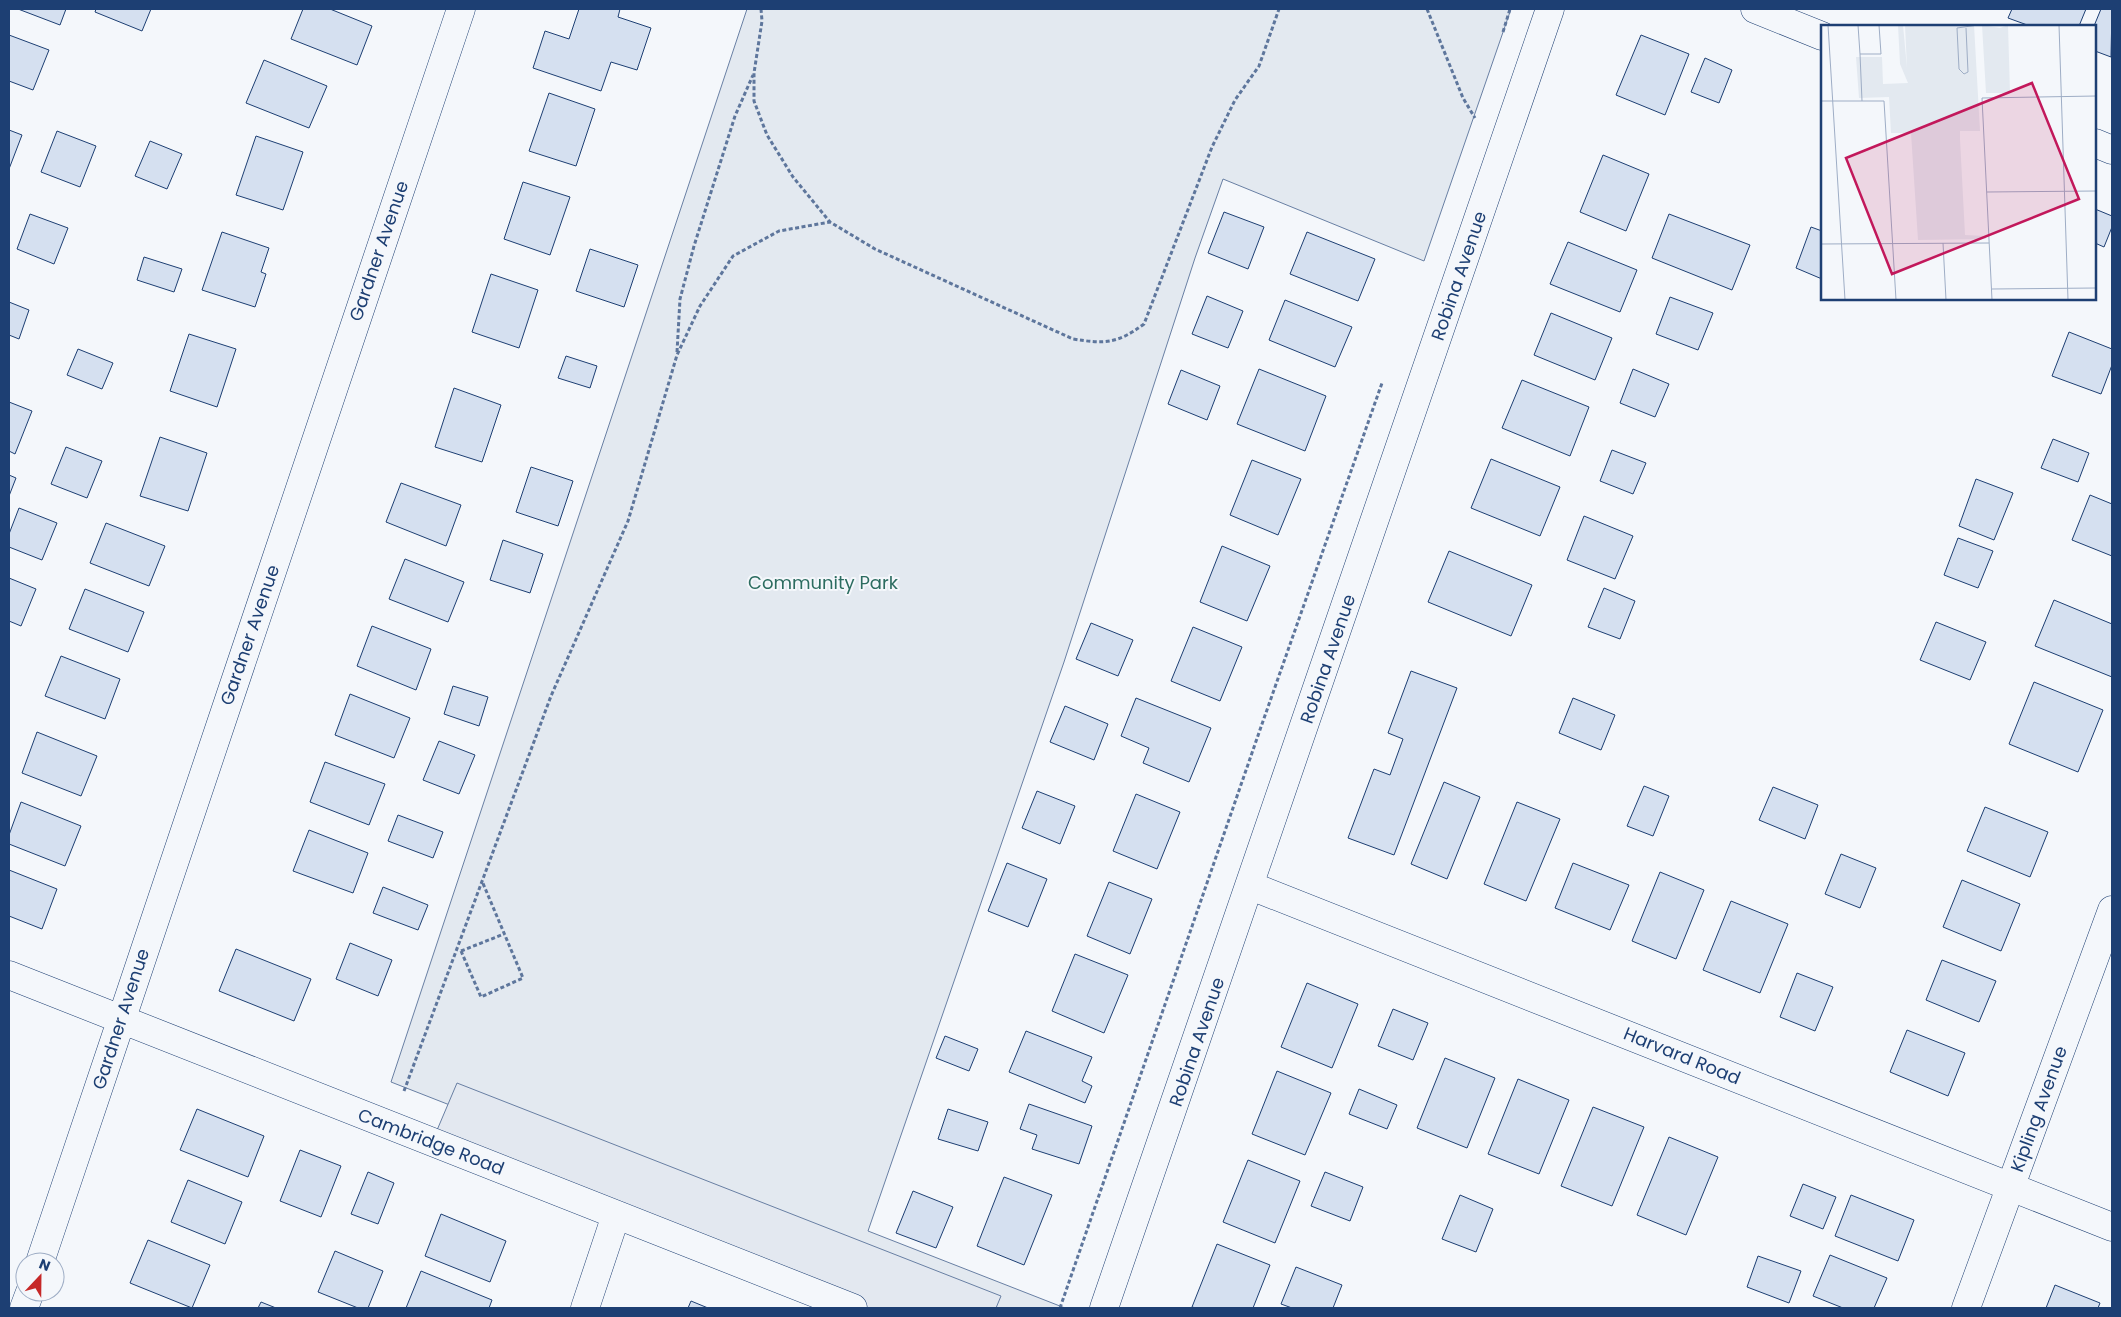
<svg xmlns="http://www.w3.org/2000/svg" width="2121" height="1317" viewBox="0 0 2121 1317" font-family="Poppins,sans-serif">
<rect width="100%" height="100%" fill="#f4f7fb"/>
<!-- green -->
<path fill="#e3e9f0" stroke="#687fa3" d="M747,9H1511L1424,261L1223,179L1195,258L1064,662L868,1231L1065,1308H968L391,1082Z"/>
<!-- parking -->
<path fill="#e3e8f0" stroke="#687fa3" d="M457,1083L1001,1296L996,1308H853L432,1142Z"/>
<!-- building -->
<path fill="#d5e0f0" stroke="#1d3f73" d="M18,9H66L60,25Z
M96,9H151L142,31L95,12Z
M303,9H330L372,26L357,65L291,39Z
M579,9H620L618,17L651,28L637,70L611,62L601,91L533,68L545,31L569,39Z
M2012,9H2086L2079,26H2030L2008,18Z
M2101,9H2112L2111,57L2095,51L2094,26Z
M9,35L49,50L33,90L9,81Z
M1641,35L1689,54L1665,115L1616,95Z
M1705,58L1732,70L1719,103L1691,92Z
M264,60L327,86L309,128L246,103Z
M549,93L595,109L576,166L529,151Z
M9,130L22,135L9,169Z
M57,131L96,146L80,187L41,172Z
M256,136L303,152L283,210L236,195Z
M150,141L182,154L167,189L135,176Z
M1603,155L1649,174L1626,231L1580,212Z
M523,182L570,197L550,255L504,239Z
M2095,209L2112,216V227L2104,247L2095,243Z
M1224,212L1264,227L1248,269L1208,253Z
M30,214L68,228L54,264L17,249Z
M1669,214L1750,245L1732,290L1652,258Z
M1811,227L1822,231V279L1796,268Z
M222,232L269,248L261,272L266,274L255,307L202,290Z
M1307,232L1375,259L1358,301L1290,274Z
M1568,242L1637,270L1620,312L1550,284Z
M590,249L638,265L624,307L576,291Z
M144,257L182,269L174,292L137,280Z
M491,274L538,290L519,348L472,332Z
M1207,296L1243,311L1228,348L1192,334Z
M1670,297L1713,313L1698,350L1656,334Z
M1285,300L1352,327L1335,367L1269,340Z
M9,302L29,310L19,339L9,335Z
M1551,313L1612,338L1595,380L1534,355Z
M2069,332L2112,349V365L2101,394L2052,376Z
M189,334L236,349L217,407L170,391Z
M78,349L113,363L102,389L67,375Z
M566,356L597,366L590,388L558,378Z
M1259,369L1326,396L1305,451L1237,424Z
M1633,369L1669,384L1655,417L1620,403Z
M1181,370L1220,386L1207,420L1168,404Z
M1522,380L1589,407L1570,456L1502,428Z
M454,388L501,405L482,462L435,447Z
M9,402L32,411L15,454L9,451Z
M160,437L207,453L188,511L140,496Z
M2053,439L2089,453L2078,482L2041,468Z
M66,447L102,461L87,498L51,484Z
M1612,450L1646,463L1633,494L1600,481Z
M1491,459L1560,487L1540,536L1471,508Z
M1252,460L1301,479L1278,535L1230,515Z
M531,467L573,481L558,526L516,512Z
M9,475L16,478L9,496Z
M1976,479L2013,493L1994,540L1959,526Z
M401,483L461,505L446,546L386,522Z
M2090,495L2112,504V556L2072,540Z
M19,508L57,523L42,560L9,547V534Z
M1584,516L1633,536L1615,579L1567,560Z
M106,523L165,546L149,586L90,563Z
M1958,538L1993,551L1978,588L1944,575Z
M503,540L543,554L530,593L490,580Z
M1222,546L1270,566L1247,621L1200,602Z
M1449,551L1532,585L1511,636L1428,602Z
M405,559L464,582L448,622L389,599Z
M9,578L36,589L21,626L9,621Z
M1604,588L1635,601L1620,639L1588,627Z
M85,589L144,612L128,652L69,629Z
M2054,600L2112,624V677L2035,646Z
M1936,622L1986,642L1970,680L1920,660Z
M1091,623L1133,640L1118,676L1076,659Z
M372,626L431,649L416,690L357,666Z
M1193,627L1242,647L1220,701L1171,681Z
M61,656L120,679L105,719L45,696Z
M1411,671L1457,688L1394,855L1348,838L1374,769L1390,775L1403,739L1388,733Z
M2034,682L2103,710L2078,772L2009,744Z
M453,686L488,697L479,726L444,714Z
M350,694L410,718L394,758L335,735Z
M1136,698L1211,728L1189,782L1143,763L1149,748L1121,736Z
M1573,698L1615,715L1601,750L1559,733Z
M1065,706L1108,724L1094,760L1050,742Z
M37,732L97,756L81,796L22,773Z
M439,741L475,755L459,794L423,780Z
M325,762L385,784L369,825L310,802Z
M1444,782L1480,797L1447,879L1411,864Z
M1644,786L1669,796L1653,836L1627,826Z
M1773,787L1818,805L1805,839L1759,820Z
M1037,791L1075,806L1060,844L1022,828Z
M1136,794L1180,812L1157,869L1113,851Z
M21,802L81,826L65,866L9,844V835Z
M1517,802L1560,819L1526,901L1484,884Z
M1985,807L2048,832L2030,877L1967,851Z
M398,815L443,832L433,858L388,841Z
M309,830L368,853L353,893L293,871Z
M1841,854L1876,868L1860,908L1825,894Z
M1007,863L1047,879L1028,927L988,911Z
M1573,863L1629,885L1610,930L1555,908Z
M9,870L57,889L42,929L9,916Z
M1660,872L1704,890L1676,959L1632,941Z
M1962,880L2020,904L2001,951L1943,927Z
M1109,882L1152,899L1130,954L1087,936Z
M383,887L428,905L418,930L373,913Z
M1731,901L1788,924L1760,993L1703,970Z
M350,943L392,960L378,996L336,979Z
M236,949L311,979L294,1021L219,991Z
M1075,954L1128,975L1104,1033L1052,1011Z
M1942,960L1996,981L1979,1022L1926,1000Z
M1797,973L1833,987L1815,1031L1780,1017Z
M1307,983L1358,1004L1332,1068L1281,1047Z
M1393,1009L1428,1023L1413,1060L1378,1046Z
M1907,1030L1965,1053L1948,1096L1890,1072Z
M1026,1031L1092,1057L1082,1081L1092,1086L1085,1103L1009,1072Z
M945,1036L978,1049L969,1071L936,1058Z
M1445,1058L1495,1078L1467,1148L1417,1128Z
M1277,1071L1331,1093L1305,1155L1252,1134Z
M1518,1079L1569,1100L1539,1174L1488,1154Z
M1359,1089L1397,1105L1387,1129L1349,1114Z
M1029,1104L1092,1126L1079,1164L1032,1149L1037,1135L1020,1129Z
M1593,1107L1644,1127L1612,1206L1561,1186Z
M197,1109L264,1136L248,1177L180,1150Z
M948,1109L988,1122L978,1151L938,1139Z
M1669,1137L1718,1157L1686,1235L1637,1215Z
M300,1150L341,1166L321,1217L280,1201Z
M1248,1160L1300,1181L1275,1243L1223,1222Z
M368,1172L394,1183L378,1224L351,1214Z
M1325,1172L1363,1187L1350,1221L1311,1206Z
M1004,1177L1052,1195L1024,1265L977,1246Z
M188,1180L242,1202L225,1244L171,1222Z
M1803,1184L1836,1197L1823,1229L1790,1216Z
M913,1191L953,1207L936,1248L896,1233Z
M1460,1195L1493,1209L1476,1252L1442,1239Z
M1851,1195L1914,1220L1898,1261L1835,1236Z
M441,1214L506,1241L490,1282L425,1256Z
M148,1240L210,1265L192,1308L130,1283Z
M1217,1244L1270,1265L1253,1308H1196L1192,1307Z
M335,1251L383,1271L368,1308H358L318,1292Z
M1830,1255L1887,1278L1874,1308H1843L1813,1296Z
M1758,1256L1801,1271L1789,1303L1747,1287Z
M1296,1267L1342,1285L1333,1308H1292L1281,1304Z
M421,1271L492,1300L489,1308H406Z
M2055,1285L2100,1303L2098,1308H2046Z
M691,1301L708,1308H688Z
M261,1302L276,1308H258Z"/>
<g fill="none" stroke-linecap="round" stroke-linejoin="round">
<defs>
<path id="minor" d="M1755,9L1822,36
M2095,143L2112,150
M1251,886L2112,1227
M9,975L853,1308
M40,1262L461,9
M24,1308L30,1292
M585,1308L616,1215
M1104,1308L1550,9
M1966,1308L2112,910"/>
</defs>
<!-- minor casing -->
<use href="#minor" stroke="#1d3f73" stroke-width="29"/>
<!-- path -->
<path stroke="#5e769c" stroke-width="3" stroke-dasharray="4 2.5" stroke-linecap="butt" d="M761,9L762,21L754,73V101L767,135L793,177L830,222L875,249L1073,339C1105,344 1117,344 1144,324L1212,147L1235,100L1259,66L1279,9
M1427,9L1463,98L1475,118
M1503,32L1510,9
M677,352L680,299L694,246L735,116L753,75
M461,951L481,997L523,978L482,881
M461,951L504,934
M404,1091L551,696L628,521L677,355L700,306L733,256L779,231L830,222
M1060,1308L1262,724L1382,383"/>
<!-- minor -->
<use href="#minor" stroke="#f4f7fb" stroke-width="28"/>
</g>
<g text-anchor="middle" stroke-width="4" stroke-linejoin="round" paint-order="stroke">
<!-- street labels -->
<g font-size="18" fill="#1d3f73" stroke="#f4f7fb">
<text transform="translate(379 251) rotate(-71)" y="6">Gardner Avenue</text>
<text transform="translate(1459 276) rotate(-71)" y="6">Robina Avenue</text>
<text transform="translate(250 635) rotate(-71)" y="6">Gardner Avenue</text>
<text transform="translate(1328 659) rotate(-71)" y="6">Robina Avenue</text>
<text transform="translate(121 1019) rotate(-72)" y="6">Gardner Avenue</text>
<text transform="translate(1197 1042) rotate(-71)" y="6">Robina Avenue</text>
<text transform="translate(1682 1056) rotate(22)" y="6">Harvard Road</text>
<text transform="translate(2039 1109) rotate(-70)" y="6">Kipling Avenue</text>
<text transform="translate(431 1142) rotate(21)" y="6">Cambridge Road</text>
</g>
<!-- park labels -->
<g font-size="18" fill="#2c6c60" stroke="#f4f7fb">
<text x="823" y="589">Community Park</text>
</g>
</g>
<!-- overview -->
<g transform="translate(1821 25)">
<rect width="275" height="275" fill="#f4f7fb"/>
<path d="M77,0H82L86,43L84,0H153L159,106H139V114L144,210L165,211V214L97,215L90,108H70L68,72L38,73L35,32H61L62,59L87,58L79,39ZM161,0L179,3L187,0L189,68H165Z" fill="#e3e9f0"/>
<path fill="none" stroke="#9eadc5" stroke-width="1" d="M7,0L24,275M37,0L39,29M238,0L247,275M145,3L147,47L143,49L138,44L136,3L157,0M0,76H63L75,275M41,76L39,29H60L58,0M166,167L275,166M122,218L125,275M0,219L168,218M171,264L275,263M171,275L161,73L275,71"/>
<path fill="#c2185b" fill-opacity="0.15" stroke="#c2185b" stroke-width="2.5" d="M211,58L258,174L71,249L25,133Z"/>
<rect width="275" height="275" fill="none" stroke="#1d3f73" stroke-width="2.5"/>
</g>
<!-- border -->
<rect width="2121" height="1317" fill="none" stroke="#1d3f73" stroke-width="20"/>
<!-- north arrow -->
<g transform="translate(40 1277) rotate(22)"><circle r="24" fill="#f4f7fb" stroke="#9eadc5"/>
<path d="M0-4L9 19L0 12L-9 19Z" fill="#c62828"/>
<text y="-8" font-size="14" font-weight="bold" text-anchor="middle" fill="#1d3f73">N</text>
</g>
</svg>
